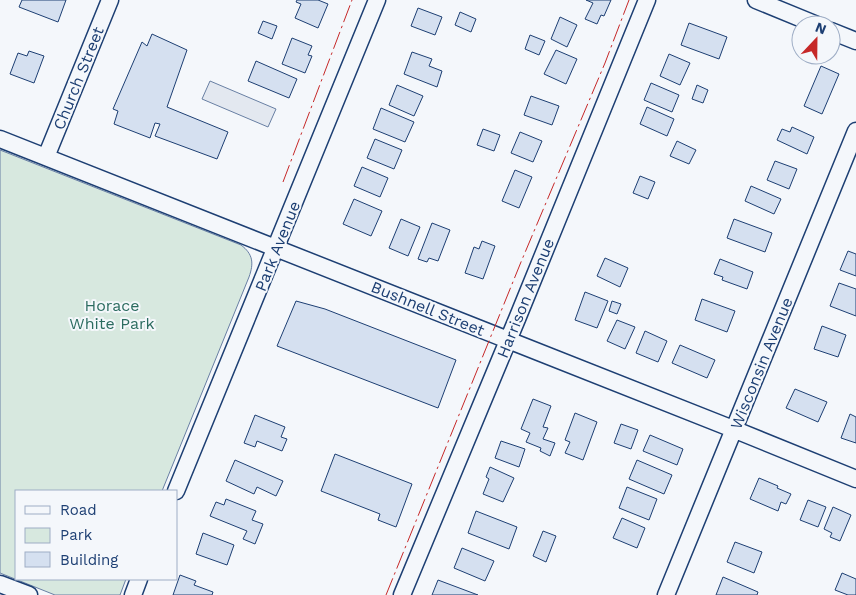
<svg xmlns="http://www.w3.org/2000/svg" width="856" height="595" viewBox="0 0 856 595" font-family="'Work Sans',sans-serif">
<rect width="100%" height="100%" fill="#f4f7fb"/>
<!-- green -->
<path fill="#d7e8df" stroke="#687fa3" d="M0,150L241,245C253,254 254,263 249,277L162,491H16V579H126L120,595H55L0,573Z"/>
<!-- parking -->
<path fill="#e3e8f0" stroke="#687fa3" d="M210,81L276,109L268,127L202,99Z"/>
<!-- building -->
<path fill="#d5e0f0" stroke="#1d3f73" d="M22,0H66L58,22L19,7Z
M297,0H318L328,4L318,28L295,18L301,4L296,2Z
M586,0H611L604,16L601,15L597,24L585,19L593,3Z
M418,8L442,17L435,35L411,26Z
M460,12L476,19L471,32L455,25Z
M560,17L577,25L567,47L551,39Z
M263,21L277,26L272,39L258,33Z
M689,23L727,37L719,59L681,45Z
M152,34L187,50L167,107L228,132L217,159L155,136L160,124L155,123L150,138L114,124L118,111L113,109L142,42L147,46Z
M530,35L545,41L539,55L525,49Z
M292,38L312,46L308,55L312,56L305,73L282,64Z
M556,50L577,59L566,84L544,74Z
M29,51L44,56L34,83L10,74L18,53L27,56Z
M412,52L432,59L429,66L442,71L437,87L404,74Z
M669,54L690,63L680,85L660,76Z
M256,61L297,79L289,98L248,81Z
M821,66L839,74L822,114L804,106Z
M651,83L679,95L672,112L644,100Z
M397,85L423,96L414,116L389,105Z
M697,85L708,90L703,103L692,99Z
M531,96L559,106L552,125L524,115Z
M647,107L674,119L667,136L640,124Z
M381,108L414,122L405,142L373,129Z
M792,127L814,137L807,154L777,140L782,129L790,132Z
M483,129L500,135L494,151L477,145Z
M520,132L542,141L533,162L511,153Z
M375,139L402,150L394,169L367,158Z
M677,141L696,150L689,164L670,156Z
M775,161L797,169L789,189L767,180Z
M362,167L388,178L380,197L354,186Z
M515,170L532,177L519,208L502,201Z
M640,176L655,182L648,199L633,193Z
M751,186L781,199L774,214L745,201Z
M354,199L382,211L371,236L343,224Z
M401,219L420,227L408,256L389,248Z
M734,219L772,233L765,252L727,238Z
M432,223L450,230L438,261L429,258L427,262L418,259Z
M482,241L495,246L483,279L465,273L474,247L479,249Z
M848,251L856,254V276L840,270Z
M605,258L628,268L620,287L597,276Z
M720,259L753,272L747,289L722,280L723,277L714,274Z
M839,283L856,289V316L830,306Z
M585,292L608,301L597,328L575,320Z
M702,299L735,311L727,332L695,320Z
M296,301L325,309L456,360L438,408L277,346Z
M612,301L621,304L617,314L609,311Z
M617,320L635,327L625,349L607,341Z
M822,326L846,335L838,357L814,349Z
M645,331L667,341L658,362L636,353Z
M680,345L715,360L707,378L672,363Z
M795,389L827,402L818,422L786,408Z
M533,399L551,406L543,427L548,428L543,439L555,443L550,456L540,451L541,448L526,442L530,433L521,429Z
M575,413L597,422L583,460L565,453L570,442L565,440Z
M850,414L856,417V443L841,438Z
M255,415L285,427L281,437L287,439L282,451L257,441L255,447L244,443Z
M621,424L638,430L631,449L614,443Z
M650,435L683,449L677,465L643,451Z
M501,441L525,449L519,467L495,458Z
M335,454L412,484L396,527L378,520L380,514L321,491Z
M235,460L283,481L276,496L257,487L254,494L226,481Z
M637,460L672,475L664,494L629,479Z
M490,467L514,478L503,502L483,494L489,479L486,477Z
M759,478L778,486L777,488L791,494L786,504L781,502L778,511L750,499Z
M627,487L657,499L649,520L619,508Z
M226,499L256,511L252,520L263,524L255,544L243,539L247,531L210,516L216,502L224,505Z
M808,500L826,507L818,527L800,520Z
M833,507L851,515L840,541L830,537L832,533L824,529Z
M476,511L517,527L509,549L468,533Z
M622,518L645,528L637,548L613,538Z
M543,531L556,536L546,562L533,556Z
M203,533L234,545L227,565L196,554Z
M735,542L762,552L754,573L727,562Z
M462,548L494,561L485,581L454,568Z
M842,573L856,579V595H848L835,590Z
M180,575L196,581L194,585L213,592L212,595H173Z
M723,577L758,592L757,595H716Z
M438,580L478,595H432Z"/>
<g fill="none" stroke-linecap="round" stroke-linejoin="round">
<defs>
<path id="minor" d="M756,0L817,25
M831,31L856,41
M0,139L733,429L856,479
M46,157L110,0
M176,491L377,0
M0,584L29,595
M133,595L139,579
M402,595L517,319L647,0
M666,595L856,131"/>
</defs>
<!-- minor casing -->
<use href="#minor" stroke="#1d3f73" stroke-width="19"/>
<!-- minor -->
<use href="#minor" stroke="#f4f7fb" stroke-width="16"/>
<!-- power -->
<path stroke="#c62828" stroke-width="1" stroke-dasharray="18 4 2.5 4" stroke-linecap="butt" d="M283,182L352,0
M386,595L521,262L605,63L629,0"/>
</g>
<g text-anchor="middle" stroke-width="4" stroke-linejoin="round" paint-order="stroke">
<!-- street labels -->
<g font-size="16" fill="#1d3f73" stroke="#f4f7fb">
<text transform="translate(78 78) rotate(-68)" y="6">Church Street</text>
<text transform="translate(277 246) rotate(-68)" y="6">Park Avenue</text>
<text transform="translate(525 298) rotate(-68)" y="6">Harrison Avenue</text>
<text transform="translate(428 308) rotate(22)" y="6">Bushnell Street</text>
<text transform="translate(761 363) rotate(-68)" y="6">Wisconsin Avenue</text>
</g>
<!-- park labels -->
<g font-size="16" fill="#2c6c60" stroke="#f4f7fb">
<text x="112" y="311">Horace<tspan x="112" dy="18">White Park</tspan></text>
</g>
</g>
<!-- legend -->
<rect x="15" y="490" width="162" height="90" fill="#f4f7fb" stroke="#9eadc5"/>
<rect x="25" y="506" width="25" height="8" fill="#f4f7fb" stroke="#9eadc5"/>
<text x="60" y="515" font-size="15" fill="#1d3f73">Road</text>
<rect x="25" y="528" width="25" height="15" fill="#d7e8df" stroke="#9eadc5"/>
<text x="60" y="540" font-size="15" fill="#1d3f73">Park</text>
<rect x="25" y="552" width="25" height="15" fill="#d5e0f0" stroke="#9eadc5"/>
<text x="60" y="565" font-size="15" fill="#1d3f73">Building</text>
<!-- north arrow -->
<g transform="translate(816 40) rotate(22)"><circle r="24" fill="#f4f7fb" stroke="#9eadc5"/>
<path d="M0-4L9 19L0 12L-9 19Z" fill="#c62828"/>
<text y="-8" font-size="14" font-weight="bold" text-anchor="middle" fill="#1d3f73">N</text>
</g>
</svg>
